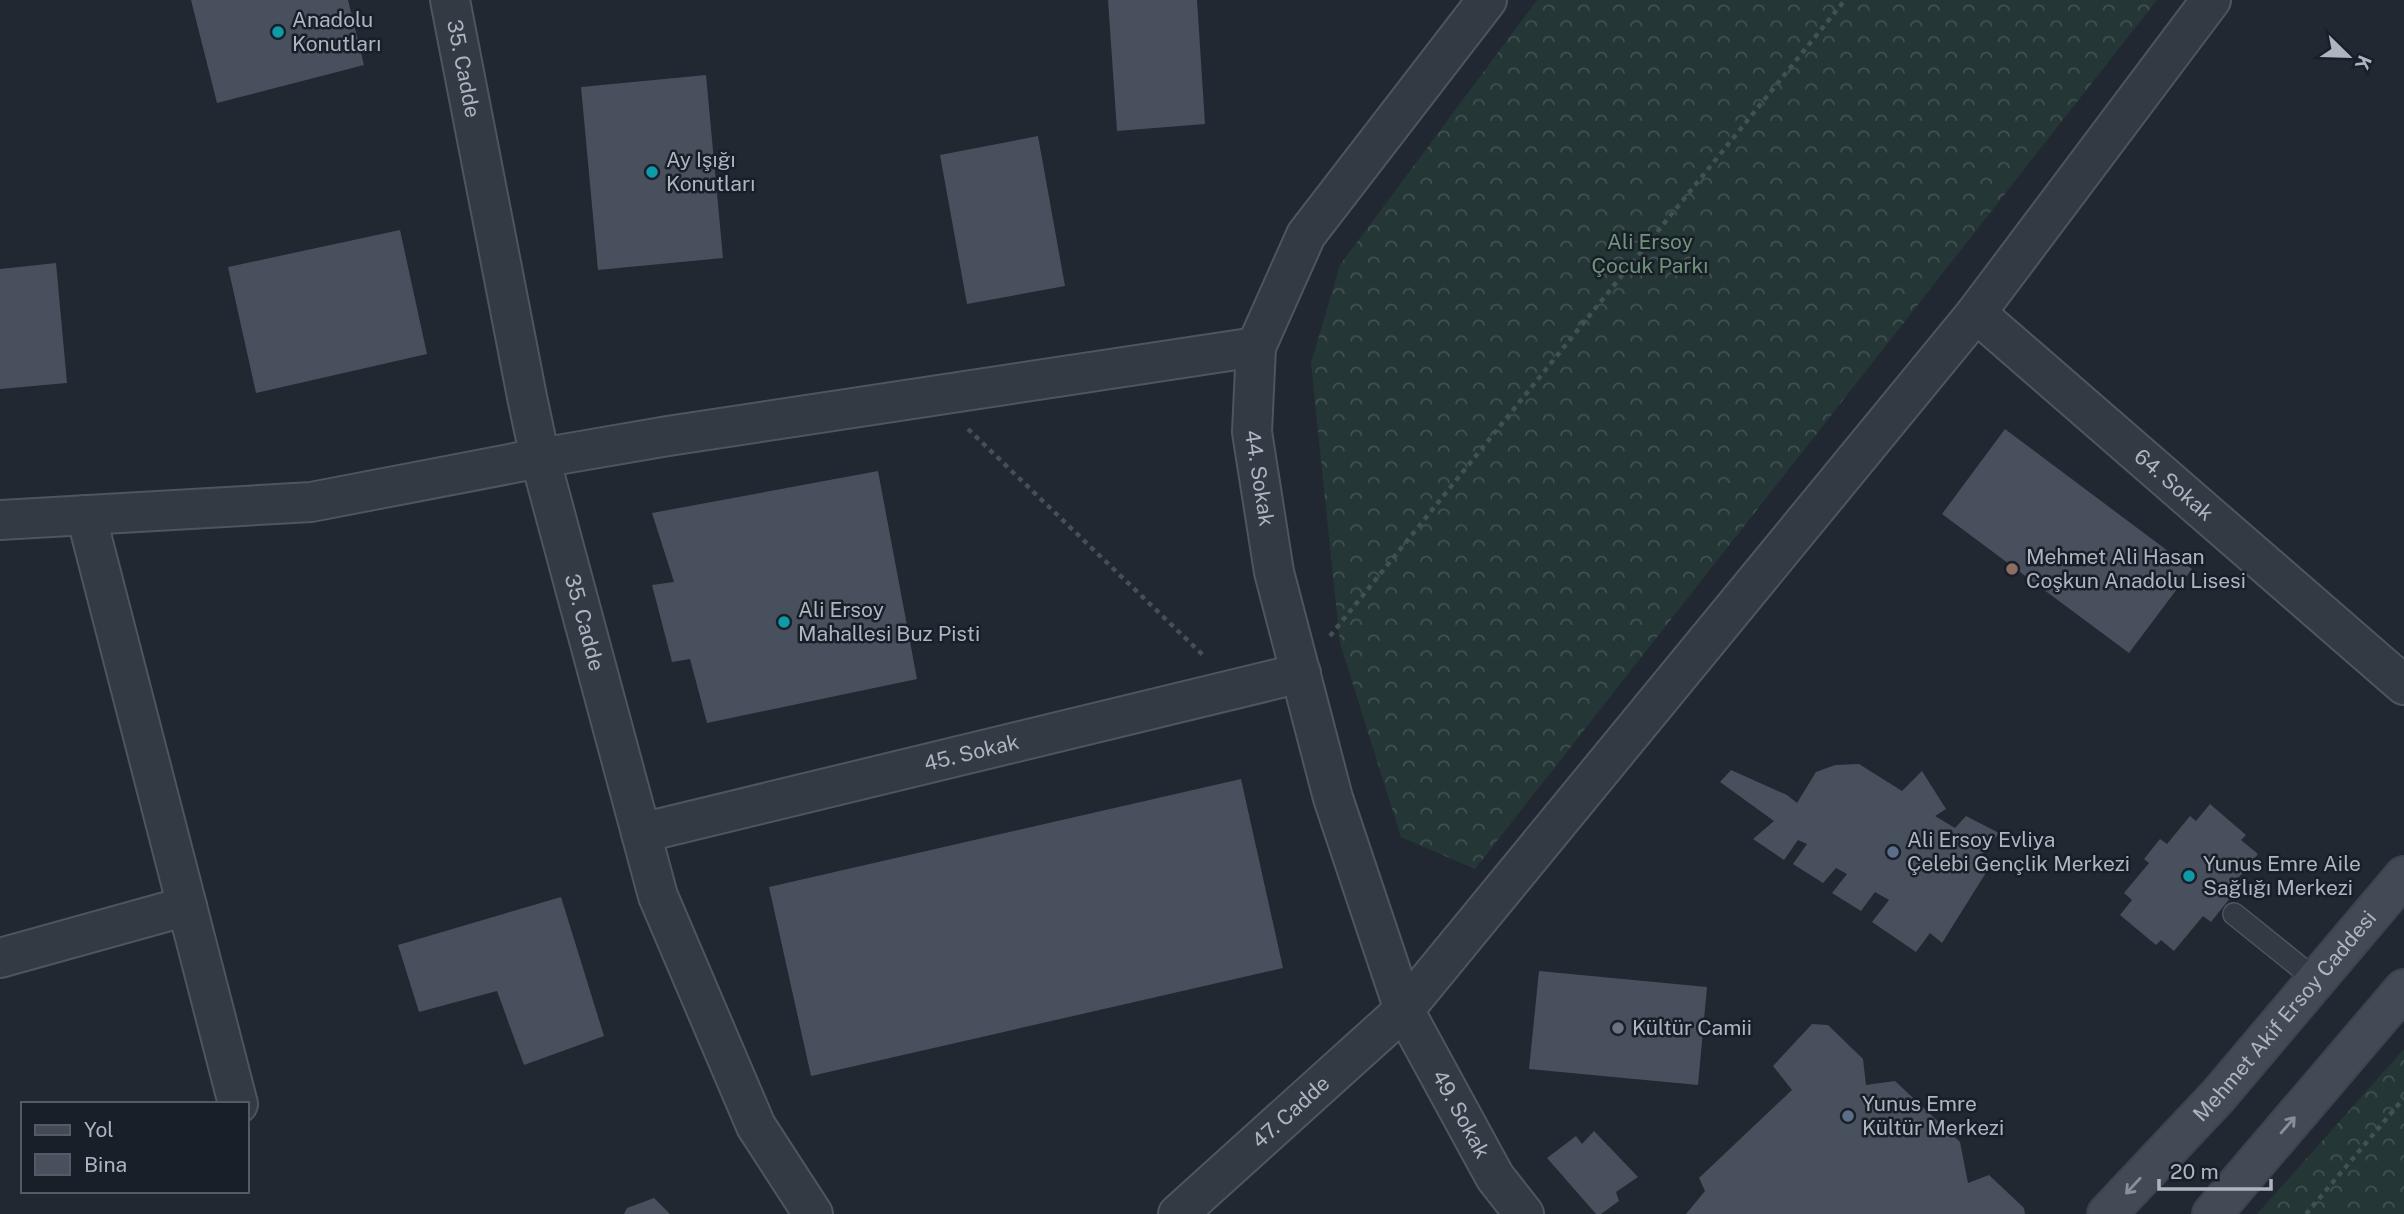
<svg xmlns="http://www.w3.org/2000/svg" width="2404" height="1214" viewBox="0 0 2404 1214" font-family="'Public Sans',sans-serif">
<defs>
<pattern id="forest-crowns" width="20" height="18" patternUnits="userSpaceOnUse" patternTransform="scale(1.75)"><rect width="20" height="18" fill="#253636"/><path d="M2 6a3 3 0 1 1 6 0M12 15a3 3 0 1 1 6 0" fill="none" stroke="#425151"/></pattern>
</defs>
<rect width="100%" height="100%" fill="#212832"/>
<!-- forest -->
<path fill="url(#forest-crowns)" d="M1537,0H2157L1475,869L1401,837L1340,643L1311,363L1340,265Z
M2404,1049V1214H2257Z"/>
<!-- building -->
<path fill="#47505c" d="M191,0H348L364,65L217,103Z
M1108,0H1197L1205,124L1117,131Z
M706,75L723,258L598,270L581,87Z
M1038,136L1065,286L967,304L940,155Z
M400,230L427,354L256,393L228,267Z
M56,263L67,383L0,389V269Z
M2005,429L2192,569L2129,653L1942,514Z
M878,471L917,679L707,723L690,659L672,662L652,585L674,582L652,513Z
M1859,764L1902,791L1922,771L1946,809L1935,816L1955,828L1966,816L1999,833L1974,865L1987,871L1942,943L1930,933L1916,952L1872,922L1889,900L1875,892L1861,911L1832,893L1847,874L1836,868L1823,883L1793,864L1807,844L1798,840L1784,860L1753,839L1774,821L1720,782L1731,770L1787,795L1797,803L1816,772L1835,765Z
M1241,779L1283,968L811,1076L769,887Z
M2210,804L2246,835L2241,840L2258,854L2230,888L2235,892L2211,922L2203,916L2174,951L2161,940L2156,945L2120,915L2132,900L2124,893L2149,863L2144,859L2160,839L2167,844L2190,816L2196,821Z
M561,897L604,1036L524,1065L497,991L419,1012L398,945Z
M1539,971L1707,987L1698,1085L1529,1069Z
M1812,1024L1828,1025L1863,1059L1866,1085L1895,1081L1960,1142L1968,1183L1989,1175L2024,1208L2025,1214H1686L1705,1191L1699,1178L1792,1090L1773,1066Z
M1594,1131L1638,1177L1616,1192L1619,1201L1601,1214H1596L1547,1158L1576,1136L1582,1144Z
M654,1198L670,1214H624L627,1208Z"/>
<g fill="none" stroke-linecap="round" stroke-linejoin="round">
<defs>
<path id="service" d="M2234,914L2316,980"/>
<g id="minor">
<path id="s1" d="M1487,0L1306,235L1256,347L1252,432L1274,572L1333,798L1404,1010L1495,1177L1524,1214"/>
<path id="s2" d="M1976,313L2404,685"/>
<path d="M86,515L238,1104"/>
<path d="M0,520L311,502L540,458L668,436L1256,347"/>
<path id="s3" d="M641,833L1301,673"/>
<path d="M0,958L187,906"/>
<path d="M1404,1010L1976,313L2211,0"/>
</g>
<g id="tertiary">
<path id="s4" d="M450,0L527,397L540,458L658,896L756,1126L813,1214"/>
<path id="s5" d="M1178,1214L1404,1010"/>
</g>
<g id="secondary">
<path id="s6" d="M2107,1214L2218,1096L2404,876"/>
<path d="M2212,1214L2404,989"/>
</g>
</defs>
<!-- service casing -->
<use href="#service" stroke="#4e555e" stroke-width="24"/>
<!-- minor casing -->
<use href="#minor" stroke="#4e555e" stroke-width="42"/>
<!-- tertiary casing -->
<use href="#tertiary" stroke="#4e555e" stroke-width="42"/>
<!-- secondary casing -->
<use href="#secondary" stroke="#3d434d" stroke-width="42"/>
<!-- path -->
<path stroke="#425153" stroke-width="4.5" stroke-dasharray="5 5" stroke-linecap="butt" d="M968,429L1204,656
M1330,636L1845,0
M2306,1214L2404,1098"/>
<!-- service -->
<use href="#service" stroke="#343a43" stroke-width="21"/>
<!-- minor -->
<use href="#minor" stroke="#343a43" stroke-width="38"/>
<!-- tertiary -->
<use href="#tertiary" stroke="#343a43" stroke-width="38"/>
<!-- secondary -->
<use href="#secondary" stroke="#424a56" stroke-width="38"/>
</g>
<!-- one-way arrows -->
<defs><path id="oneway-shaft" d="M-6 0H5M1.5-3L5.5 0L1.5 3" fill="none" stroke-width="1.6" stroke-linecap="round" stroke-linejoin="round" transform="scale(1.75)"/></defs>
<g stroke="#88909b">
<use href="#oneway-shaft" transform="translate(2288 1125) rotate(-49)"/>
<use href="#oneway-shaft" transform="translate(2133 1186) rotate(133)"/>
</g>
<!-- markers -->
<g fill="#0f9aa8" stroke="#191f28" stroke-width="2.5">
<circle cx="278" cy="32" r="7"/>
<circle cx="652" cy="172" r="7"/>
<circle cx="784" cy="622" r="7"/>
<circle cx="2189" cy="876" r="7"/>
</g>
<circle fill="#8d6e63" stroke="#191f28" stroke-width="2.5" cx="2012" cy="569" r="7"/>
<g fill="#5c6f8a" stroke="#191f28" stroke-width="2.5">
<circle cx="1893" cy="852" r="7"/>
<circle cx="1848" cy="1116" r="7"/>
</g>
<circle fill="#6b7280" stroke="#191f28" stroke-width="2.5" cx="1618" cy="1028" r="7"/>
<g text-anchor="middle" stroke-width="5" stroke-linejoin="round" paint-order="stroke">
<!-- poi labels -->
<g font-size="21" fill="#adb5c0" stroke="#191f28" text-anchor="start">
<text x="292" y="27">Anadolu<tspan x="292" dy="24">Konutları</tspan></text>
<text x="666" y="167">Ay Işığı<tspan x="666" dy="24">Konutları</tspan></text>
<text x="2026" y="564">Mehmet Ali Hasan<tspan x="2026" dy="24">Coşkun Anadolu Lisesi</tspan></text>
<text x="798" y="617">Ali Ersoy<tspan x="798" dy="24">Mahallesi̇ Buz Pisti</tspan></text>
<text x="1907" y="847">Ali Ersoy Evliya<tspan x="1907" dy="24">Çelebi Gençlik Merkezi</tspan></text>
<text x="2203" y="871">Yunus Emre Aile<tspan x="2203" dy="24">Sağlığı Merkezi</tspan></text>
<text x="1632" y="1035">Kültür Camii</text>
<text x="1862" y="1111">Yunus Emre<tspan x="1862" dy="24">Kültür Merkezi</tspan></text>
</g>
<!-- street labels -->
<g font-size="21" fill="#adb5c0" stroke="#191f28">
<text dy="7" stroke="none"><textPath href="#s4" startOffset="70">35. Cadde</textPath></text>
<text dy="7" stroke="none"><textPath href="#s1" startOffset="551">44. Sokak</textPath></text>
<text dy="7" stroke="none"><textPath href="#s2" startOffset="262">64. Sokak</textPath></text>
<text dy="7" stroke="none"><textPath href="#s4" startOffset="637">35. Cadde</textPath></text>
<text dy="7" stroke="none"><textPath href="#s3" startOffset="340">45. Sokak</textPath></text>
<text dy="7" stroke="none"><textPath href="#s6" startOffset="266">Mehmet Akif Ersoy Caddesi</textPath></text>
<text dy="7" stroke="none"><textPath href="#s5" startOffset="152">47. Cadde</textPath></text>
<text dy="7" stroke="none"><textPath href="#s1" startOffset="1222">49. Sokak</textPath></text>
</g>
<!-- park labels -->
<g font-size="21" fill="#709477" stroke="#191f28">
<text x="1650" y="249">Ali Ersoy<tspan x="1650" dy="24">Çocuk Parkı</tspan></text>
</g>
</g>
<!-- legend -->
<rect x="21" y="1102" width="228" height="91" fill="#191f28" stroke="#545b65" stroke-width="2"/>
<rect x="35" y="1125" width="35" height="10" fill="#424a56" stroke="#545b65" stroke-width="2"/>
<text x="84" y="1137" font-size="21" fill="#adb5c0">Yol</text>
<rect x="35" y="1154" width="35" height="21" fill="#47505c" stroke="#545b65" stroke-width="2"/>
<text x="84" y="1172" font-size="21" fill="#adb5c0">Bina</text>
<!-- north arrow -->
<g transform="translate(2348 56) rotate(113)" stroke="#191f28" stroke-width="5" paint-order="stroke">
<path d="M0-5L12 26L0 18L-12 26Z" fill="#adb5c0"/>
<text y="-10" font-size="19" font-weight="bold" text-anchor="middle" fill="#adb5c0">K</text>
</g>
<!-- scale -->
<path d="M2159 1179v10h112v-10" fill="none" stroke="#adb5c0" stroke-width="3.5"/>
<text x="2170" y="1179" font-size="21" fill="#adb5c0" stroke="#191f28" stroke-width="5" paint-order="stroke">20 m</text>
</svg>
